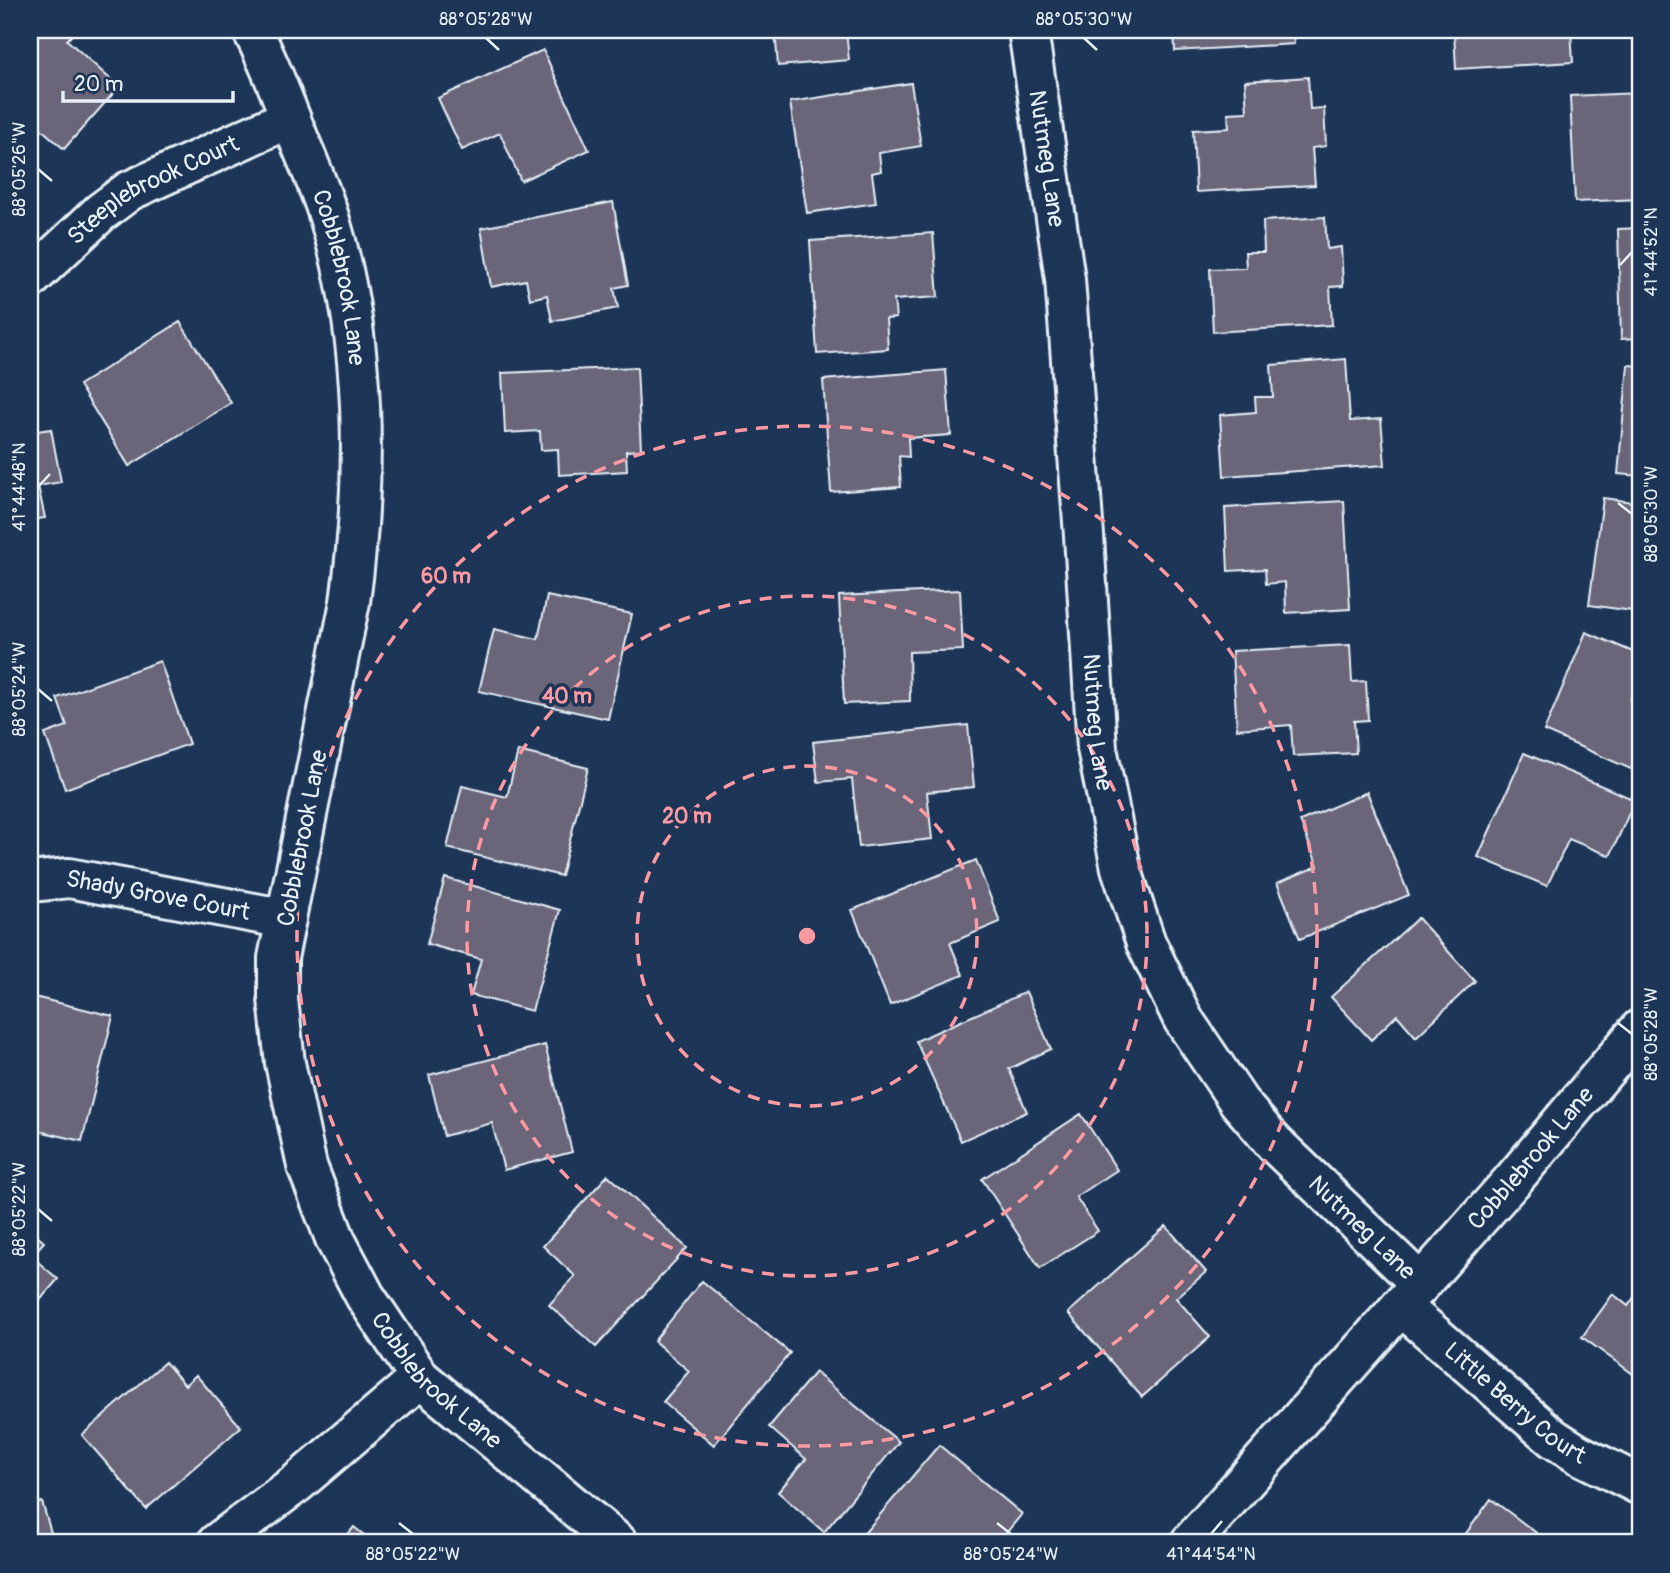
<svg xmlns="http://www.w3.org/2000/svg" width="1670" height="1573" viewBox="0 0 1670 1573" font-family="Pangolin,sans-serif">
<rect width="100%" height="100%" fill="#1d3557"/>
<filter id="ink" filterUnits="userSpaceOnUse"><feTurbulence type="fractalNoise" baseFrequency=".0143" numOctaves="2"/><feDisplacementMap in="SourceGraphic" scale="14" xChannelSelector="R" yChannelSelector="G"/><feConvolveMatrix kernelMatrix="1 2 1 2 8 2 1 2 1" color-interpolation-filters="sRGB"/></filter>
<g filter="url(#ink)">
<!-- building -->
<path fill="#6a6578" stroke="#e8f1f8" stroke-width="2" d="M30,30H77L67,40L119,87L64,149L30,119Z
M775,30H851H846L849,60L778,66Z
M1174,30H1293L1294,44L1175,51Z
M1454,30H1571L1573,62L1456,69Z
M543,50L589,150L521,181L500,133L462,150L438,98Z
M1308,77L1310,109L1324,108L1326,146L1312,148L1315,185L1196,192L1193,130L1229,128L1228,113L1247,112L1245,81Z
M911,83L921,146L879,153L881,171L872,173L876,203L807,213L790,102Z
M1639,93L1640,199L1575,202L1570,96Z
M613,202L628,285L614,288L618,308L552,321L547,295L530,299L526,280L491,287L481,228Z
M1325,217L1327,249L1341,247L1343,286L1330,287L1332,325L1213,332L1210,269L1246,268L1245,252H1264L1263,221Z
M1640,228V338L1621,339L1618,229Z
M933,233L938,297L894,300L896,318L886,319L888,349L817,354L810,241Z
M180,322L231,403L129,466L79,385Z
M1346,359L1350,421L1381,419L1385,465L1224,476L1220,415L1256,412L1255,397H1273L1271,365Z
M1628,365L1640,366V476L1618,474Z
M637,367L641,450L626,451L627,471L559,475L558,449L541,450L540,431L505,433L502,373Z
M946,370L951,435L908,438L909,457L899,456L901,487L831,492L823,380Z
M51,429L61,482L38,486L45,518L30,520V432Z
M1603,498L1640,503V612L1589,605Z
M1344,501L1350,609L1286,613L1285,582L1266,584L1265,569L1228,571L1225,508Z
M960,590L963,650L909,652L910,701L844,704L839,596Z
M547,596L632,614L608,719L479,691L494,629L538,639Z
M1586,632L1640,655V675L1630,700L1640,704V773L1544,731Z
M1350,645L1352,682L1366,681L1368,720L1354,721L1356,753L1293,756L1291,725L1237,729L1232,651Z
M160,661L189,744L65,789L45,734L67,726L57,698Z
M968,725L974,787L927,792L932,839L859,847L852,779L818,782L813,742Z
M518,751L588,768L561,876L447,848L462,786L507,797Z
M1524,753L1635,800L1610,856L1569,839L1547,886L1478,857Z
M1367,792L1409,895L1300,939L1277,883L1318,866L1300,821Z
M976,860L1000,922L950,943L963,975L890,1005L852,910Z
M445,878L560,910L532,1011L471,995L481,959L427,944Z
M1418,918L1475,981L1416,1037L1397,1015L1371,1040L1331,997Z
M1026,992L1051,1049L1009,1069L1027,1112L961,1141L916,1041Z
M30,996L113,1016L82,1141L30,1129Z
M545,1045L572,1152L504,1170L492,1123L444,1136L429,1075Z
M1081,1114L1117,1170L1076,1197L1098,1231L1040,1268L982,1179Z
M608,1175L687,1248L596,1347L549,1305L575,1276L543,1246Z
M1166,1226L1206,1272L1176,1298L1210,1337L1142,1397L1068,1313Z
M30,1230L44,1242L31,1256L58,1279L30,1312Z
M702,1281L790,1353L714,1445L663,1402L689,1371L654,1341Z
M1640,1289V1379L1582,1337L1613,1294L1628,1306Z
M165,1362L185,1385L196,1375L241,1427L146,1509L82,1435Z
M815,1372L899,1442L824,1532L778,1492L806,1459L769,1427Z
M939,1445L1022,1514L998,1543H856Z
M1491,1499L1550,1543H1459Z
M42,1502L54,1543H30V1506Z
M354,1527L374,1543H341Z"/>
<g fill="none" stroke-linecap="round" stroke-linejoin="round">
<defs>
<g id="minor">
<path id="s1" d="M252,30C270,63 282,98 296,132C307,160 320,188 329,217C367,339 367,477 350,602L278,958V999L285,1063L307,1166L336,1241L365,1296L420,1378L618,1543"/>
<path id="s2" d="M1028,30L1065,279L1084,536L1097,748L1121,868L1146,943L1183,1019L1239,1102L1274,1143L1421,1284"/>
<path id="s3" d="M30,279L101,212L129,191L290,118"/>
<path id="s4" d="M30,882L69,878L286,919"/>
<path id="s5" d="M1401,1306L1553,1438L1578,1454L1640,1485"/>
<path d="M217,1543L297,1483L420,1378"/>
<path id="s6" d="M1190,1543L1512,1181L1640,1029"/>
</g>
</defs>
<!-- minor casing -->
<use href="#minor" stroke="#e8f1f8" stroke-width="44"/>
<!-- minor -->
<use href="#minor" stroke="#1d3557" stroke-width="38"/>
</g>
</g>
<!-- ticks -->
<path fill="none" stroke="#e8f1f8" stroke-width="2.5" d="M486,38L499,50M1084,38L1097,50M38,169L52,181M1620,265L1632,252M38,487L50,474M1618,503L1632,514M38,689L52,701M1618,1023L1632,1034M38,1209L52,1221M399,1523L413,1534M997,1523L1011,1534M1211,1534L1222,1521"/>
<!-- distance rings -->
<g fill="none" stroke="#ff9aa2" stroke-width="3.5" stroke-dasharray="12 9">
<circle cx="807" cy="936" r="170"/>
<circle cx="807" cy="936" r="340"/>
<circle cx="807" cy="936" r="510"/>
</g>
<g text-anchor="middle" stroke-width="7" stroke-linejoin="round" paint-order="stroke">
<!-- street labels -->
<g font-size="24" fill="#e8f1f8" stroke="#1d3557">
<text dy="8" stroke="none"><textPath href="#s2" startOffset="130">Nutmeg Lane</textPath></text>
<text dy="8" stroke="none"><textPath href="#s3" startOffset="154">Steeplebrook Court</textPath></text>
<text dy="8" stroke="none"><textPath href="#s1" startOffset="264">Cobblebrook Lane</textPath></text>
<text dy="8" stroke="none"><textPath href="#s2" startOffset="696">Nutmeg Lane</textPath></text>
<text transform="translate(302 838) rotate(-79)" y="8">Cobblebrook Lane</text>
<text dy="8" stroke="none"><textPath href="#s4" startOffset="130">Shady Grove Court</textPath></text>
<text dy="8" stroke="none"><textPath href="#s6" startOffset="514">Cobblebrook Lane</textPath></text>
<text dy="8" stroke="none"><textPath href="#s2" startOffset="1284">Nutmeg Lane</textPath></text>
<text dy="8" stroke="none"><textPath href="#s1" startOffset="1419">Cobblebrook Lane</textPath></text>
<text dy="8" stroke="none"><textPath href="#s5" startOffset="150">Little Berry Court</textPath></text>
</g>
</g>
<circle cx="807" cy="936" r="10" fill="#ff9aa2" stroke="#1d3557" stroke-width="3.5"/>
<g font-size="21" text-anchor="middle" font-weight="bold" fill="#ff9aa2" stroke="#1d3557" stroke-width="7" stroke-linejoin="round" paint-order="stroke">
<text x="446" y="583">60 m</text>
<text x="567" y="703">40 m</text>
<text x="687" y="823">20 m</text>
</g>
<!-- margin -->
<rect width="1670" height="1573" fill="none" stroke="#1d3557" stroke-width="77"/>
<!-- scale -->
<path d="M63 91v10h170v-10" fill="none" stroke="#e8f1f8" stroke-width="3.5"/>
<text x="74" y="91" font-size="21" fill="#e8f1f8" stroke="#1d3557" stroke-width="5" paint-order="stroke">20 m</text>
<rect x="38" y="38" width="1594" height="1496" fill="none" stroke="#e8f1f8" stroke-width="2.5"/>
<g font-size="18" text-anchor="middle" fill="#e8f1f8">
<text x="486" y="25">88°05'28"W</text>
<text x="1084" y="25">88°05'30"W</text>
<text transform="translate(19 169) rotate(-90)" y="6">88°05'26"W</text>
<text transform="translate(1651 252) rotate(-90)" y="6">41°44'52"N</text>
<text transform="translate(19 487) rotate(-90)" y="6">41°44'48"N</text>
<text transform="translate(1651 514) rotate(-90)" y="6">88°05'30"W</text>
<text transform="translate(19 689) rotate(-90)" y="6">88°05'24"W</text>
<text transform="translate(1651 1034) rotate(-90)" y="6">88°05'28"W</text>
<text transform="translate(19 1209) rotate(-90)" y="6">88°05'22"W</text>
<text x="413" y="1560">88°05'22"W</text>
<text x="1011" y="1560">88°05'24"W</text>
<text x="1211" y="1560">41°44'54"N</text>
</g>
</svg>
